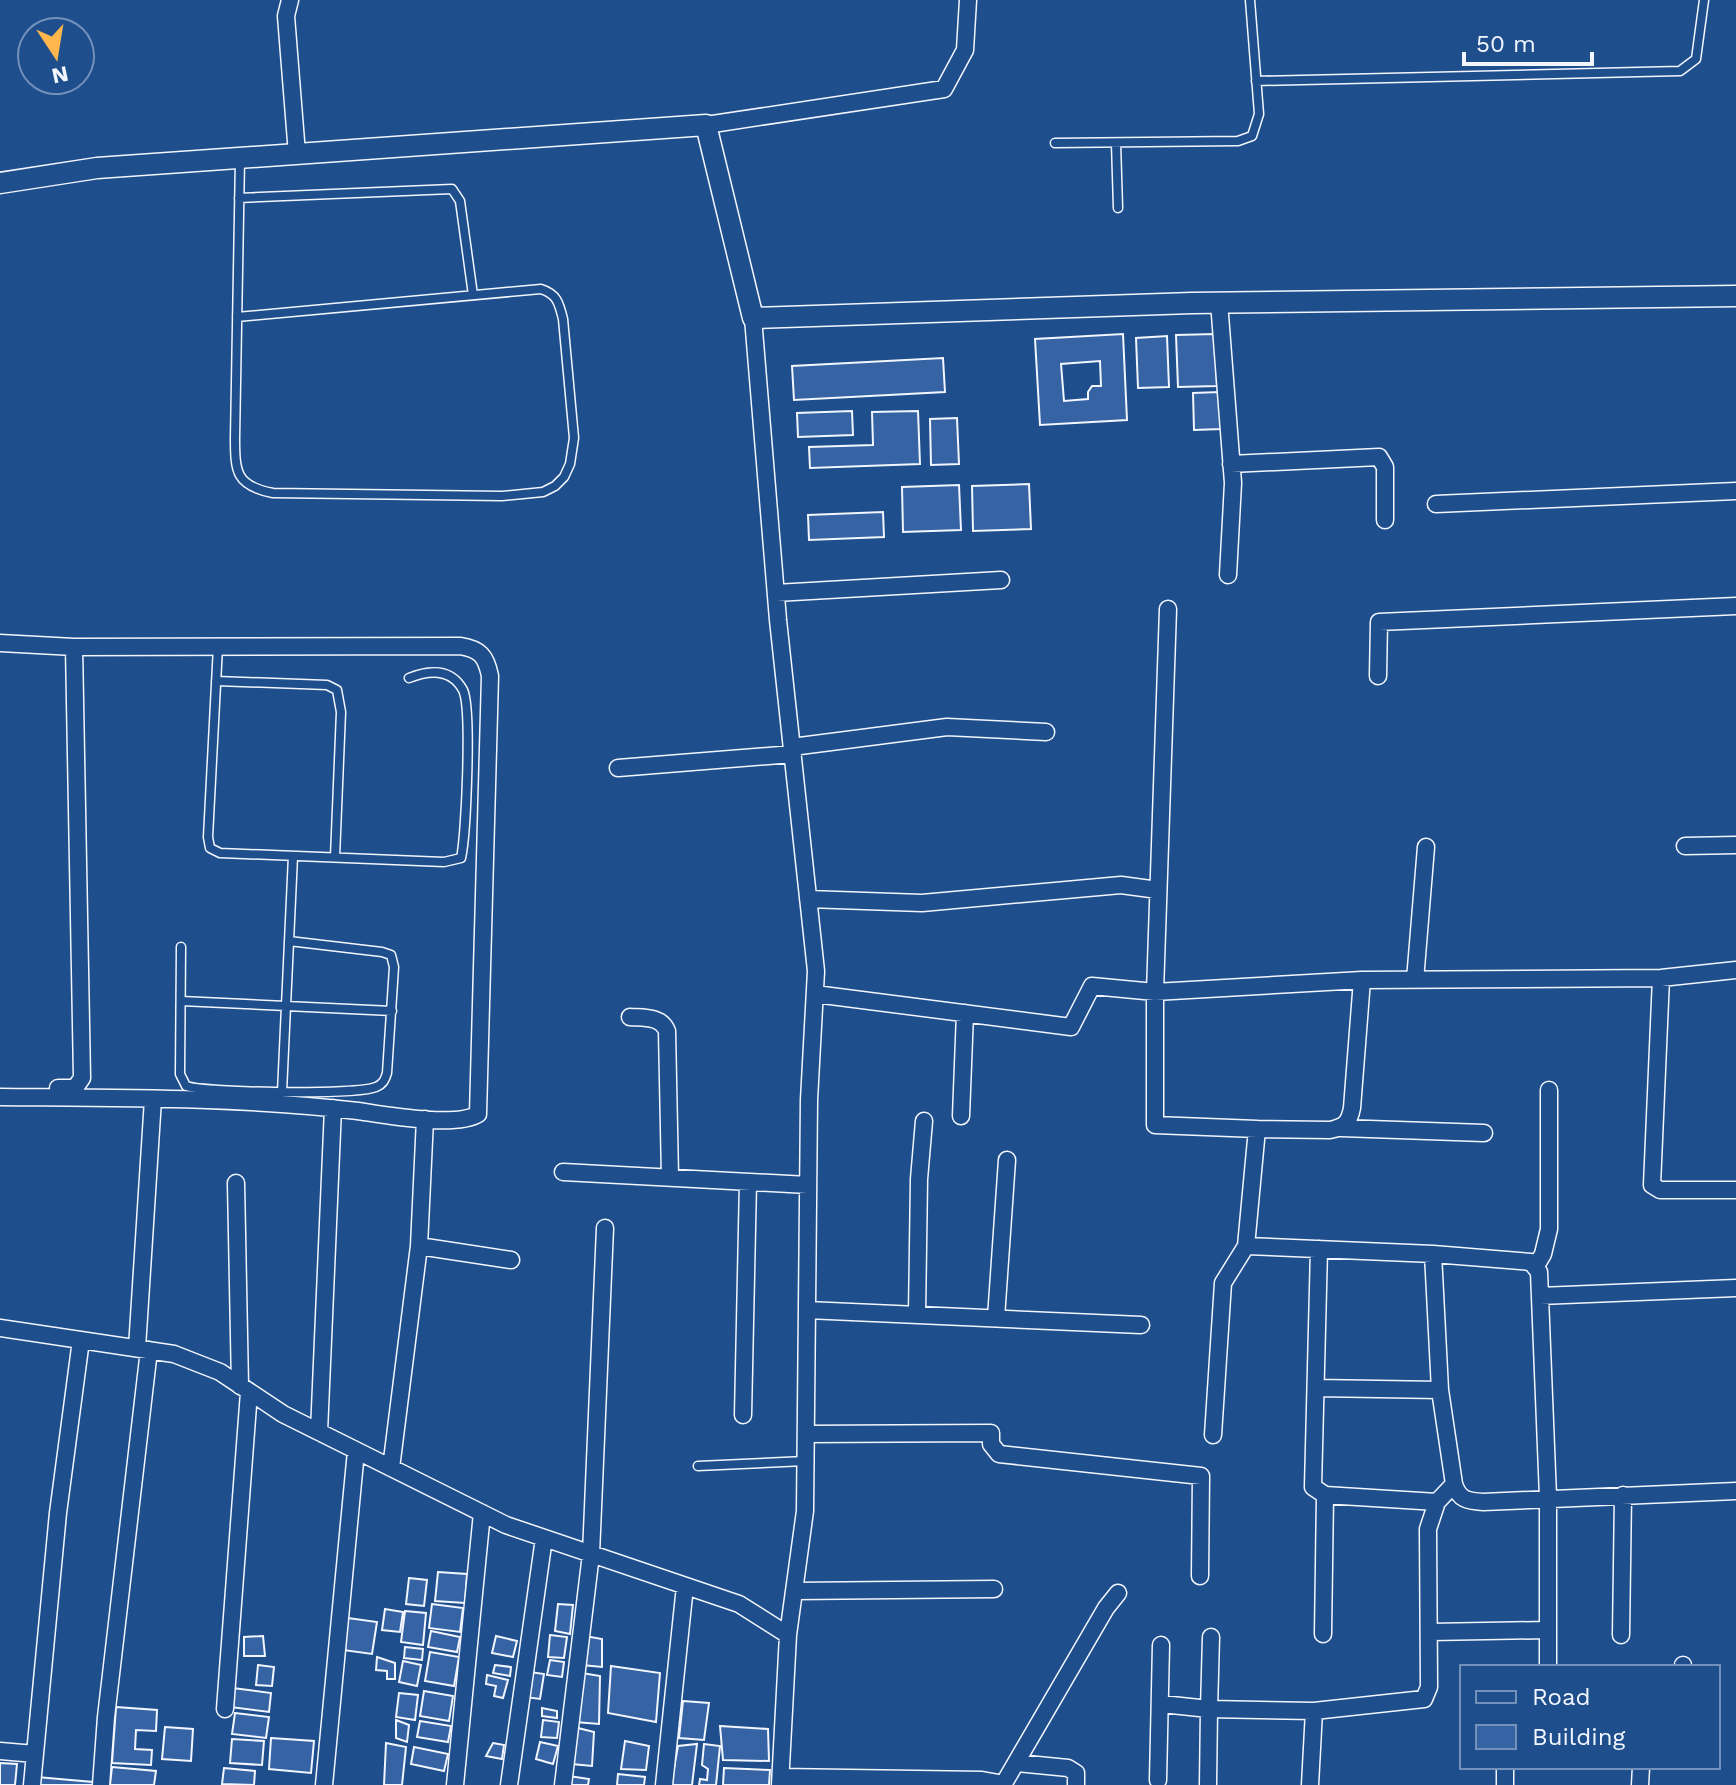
<svg xmlns="http://www.w3.org/2000/svg" width="1736" height="1785" viewBox="0 0 1736 1785" font-family="'Work Sans',sans-serif">
<rect width="100%" height="100%" fill="#1f4e8c"/>
<!-- building -->
<path fill="#3563a3" stroke="#f2f6ff" stroke-width="2" fill-rule="evenodd" d="M1123,334L1127,420L1040,425L1035,339ZM1100,361L1101,386H1092L1088,392V399L1064,401L1061,364Z
M1215,334L1217,386L1178,387L1176,335Z
M1167,336L1169,387L1138,388L1136,338Z
M943,358L945,392L794,400L792,366Z
M1220,392L1221,429L1194,430L1193,393Z
M852,411L853,435L798,437L797,413Z
M918,411L920,464L810,468L809,447L873,445L872,412Z
M957,418L959,464L931,465L930,419Z
M1029,484L1031,529L973,531L972,486Z
M959,485L961,530L903,532L902,487Z
M883,512L884,537L809,540L808,515Z
M438,1572L467,1574L465,1603L435,1601Z
M409,1578L427,1580L424,1606L406,1604Z
M432,1604L463,1608L460,1632L429,1628Z
M558,1604L573,1605L570,1634L555,1631Z
M385,1609L403,1612L400,1632L382,1630Z
M405,1611L426,1613L423,1645L401,1642Z
M348,1618L377,1622L372,1654L343,1650Z
M431,1631L460,1637L457,1652L428,1647Z
M550,1635L567,1637L564,1658L548,1657Z
M263,1636L265,1656H244V1637Z
M496,1636L517,1641L513,1657L492,1653Z
M585,1636L602,1639V1667L582,1665Z
M405,1647L423,1649L422,1660L404,1658Z
M430,1652L459,1657L454,1686L425,1681Z
M377,1657L395,1663V1679H387V1671L376,1670Z
M550,1660L564,1662L562,1677L547,1675Z
M403,1661L421,1665L417,1686L399,1682Z
M258,1665L274,1667L272,1686L256,1685Z
M495,1665L511,1667L510,1676L493,1673Z
M611,1666L660,1673L656,1722L608,1713Z
M530,1672L544,1674L540,1699L525,1697Z
M582,1673L600,1676L599,1724L575,1722Z
M487,1675L508,1680L503,1698L494,1696L496,1686L486,1684Z
M233,1688L271,1693L269,1712L230,1707Z
M424,1691L453,1696L449,1721L420,1716Z
M399,1693L418,1695L415,1720L396,1717Z
M683,1701L709,1703L704,1740L679,1738Z
M116,1707L157,1710L156,1731L136,1730L135,1749L152,1750L151,1765L112,1763Z
M542,1708L557,1711V1718L542,1716Z
M235,1713L269,1717L266,1738L232,1734Z
M396,1720L409,1725L407,1742L396,1738Z
M543,1720L559,1722L557,1738L541,1737Z
M420,1721L451,1726L448,1742L417,1737Z
M720,1726L768,1729L769,1761L723,1760Z
M165,1727L193,1729L191,1761L162,1759Z
M574,1727L594,1732L592,1766L572,1764Z
M271,1738L314,1741L311,1773L269,1769Z
M232,1739L264,1741L262,1765L230,1763Z
M625,1741L649,1746L646,1770L621,1769Z
M540,1742L558,1746L553,1764L536,1759Z
M386,1743L406,1747L402,1785H384Z
M493,1743L504,1745L502,1759L486,1756Z
M697,1744L692,1785H671L678,1746Z
M704,1744L720,1746L716,1785H699L700,1779L707,1780L708,1769L702,1765Z
M414,1747L448,1754L444,1771L411,1764Z
M0,1763L17,1764L15,1785H0Z
M112,1767L156,1771L154,1785H110Z
M224,1768L255,1771L254,1785L222,1784Z
M724,1768L770,1770L769,1785H723Z
M618,1774L645,1777L644,1785H617Z
M569,1776L589,1779L588,1785H568Z
M37,1777L93,1782V1785H36Z"/>
<g fill="none" stroke-linecap="round" stroke-linejoin="round">
<defs>
<path id="service" d="M1256,81L1680,71L1696,59L1704,0
M1055,143L1238,141L1252,136L1259,114L1250,0
M1116,143L1118,208
M239,198L452,189L460,201L473,295
M237,317L541,289C557,294 559,303 563,319L574,438L570,464L564,477L555,486L543,492L502,496L273,493C236,486 235,472 235,438L240,159
M218,646L208,837L210,848L220,853L444,862L461,858C466,836 472,708 463,690C451,668 429,670 409,678
M216,681L327,685L337,690L341,712L335,857
M181,947L180,1074L186,1086C207,1093 357,1095 376,1087C383,1084 385,1080 387,1073L394,967L391,955L382,952L289,941
M181,1001L392,1011
M282,1092L293,856
M698,1466L805,1461"/>
<path id="minor" d="M290,0L286,16L297,154
M706,125L944,89L965,50L968,0
M1219,302L1233,483L1228,575
M753,318L778,620L816,971L809,1100L805,1511L788,1635L780,1785
M1231,464L1379,457L1385,467V520
M1436,504L1736,491
M776,593L1001,580
M1168,609L1155,992V1125L1257,1129L1246,1246L1223,1283L1213,1435
M0,643L74,647L460,646C480,649 486,656 490,676L478,1114C456,1128 385,1115 358,1111C240,1097 119,1098 0,1097
M1378,676L1379,622L1736,606
M792,747L947,727L1046,732
M618,768L793,754
M1685,846L1736,845
M808,899L922,903L1121,885L1158,890
M1661,978L1652,1185L1660,1190H1736
M1415,980L1426,847
M815,994L1071,1027L1092,986L1155,992L1362,980L1661,978L1736,970
M630,1017C644,1018 661,1016 667,1031L670,1177
M58,1088H75L82,1078L74,647
M961,1116L965,1013
M1341,1128L1484,1133
M1257,1129L1330,1130C1345,1127 1349,1123 1352,1108L1362,980
M563,1172L808,1185
M236,1183L240,1386
M419,1246L511,1260
M1246,1246L1433,1254L1440,1390L1454,1484C1459,1500 1468,1501 1483,1502L1736,1491
M1319,1249L1313,1487L1325,1495L1437,1502
M1433,1254L1531,1262L1539,1272L1548,1497V1667
M1536,1266L1543,1254L1549,1229V1090
M1540,1296L1736,1288
M807,1310L1141,1325
M917,1315L919,1179L924,1121
M996,1318L1007,1160
M0,1328L174,1354L220,1372L283,1414L506,1525L739,1604L788,1635
M137,1348L153,1099
M1316,1388L1440,1390
M743,1415L748,1182
M319,1432L333,1108
M806,1434L991,1433V1444L999,1454L1201,1476L1200,1576
M391,1468L419,1246L425,1119
M794,1591L994,1589
M1431,1632L1547,1630
M1323,1634L1325,1495
M1621,1635L1623,1495
M1683,1665V1667
M1162,1704L1209,1709L1211,1637
M225,1709L249,1392
M0,1751L35,1754
M1017,1763L1068,1768L1076,1773V1785
M781,1777L982,1780L1004,1784
M1158,1780L1161,1645
M32,1785L58,1513L81,1340
M101,1785L106,1717L149,1350
M324,1785L356,1451
M455,1785L482,1513
M509,1785L544,1538
M563,1785L591,1554L605,1228
M664,1785L685,1586
M1003,1785L1106,1608L1118,1593
M1208,1785L1209,1709L1314,1711L1424,1699L1429,1687L1428,1529L1437,1502L1454,1484
M1310,1785L1314,1711
M1505,1785V1767
M1640,1785L1641,1767"/>
<path id="tertiary" d="M0,183L97,168L706,125L753,318L1192,303L1736,296"/>
</defs>
<!-- service casing -->
<use href="#service" stroke="#f2f6ff" stroke-width="11"/>
<!-- minor casing -->
<use href="#minor" stroke="#f2f6ff" stroke-width="19"/>
<!-- tertiary casing -->
<use href="#tertiary" stroke="#f2f6ff" stroke-width="23"/>
<!-- service -->
<use href="#service" stroke="#1f4e8c" stroke-width="8"/>
<!-- minor -->
<use href="#minor" stroke="#1f4e8c" stroke-width="16"/>
<!-- tertiary -->
<use href="#tertiary" stroke="#1f4e8c" stroke-width="20"/>
</g>
<!-- legend -->
<rect x="1460" y="1665" width="260" height="104" fill="#1f4e8c" stroke="#7391ba" stroke-width="2"/>
<rect x="1476" y="1691" width="40" height="12" fill="#1f4e8c" stroke="#7391ba" stroke-width="2"/>
<text x="1532" y="1705" font-size="24" fill="#f2f6ff">Road</text>
<rect x="1476" y="1725" width="40" height="24" fill="#3563a3" stroke="#7391ba" stroke-width="2"/>
<text x="1532" y="1745" font-size="24" fill="#f2f6ff">Building</text>
<!-- north arrow -->
<g transform="translate(56 56) rotate(168)"><circle r="38" fill="#1f4e8c" stroke="#7391ba" stroke-width="2"/>
<path d="M0-6L14 30L0 20L-14 30Z" fill="#ffb74d"/>
<text y="-12" font-size="22" font-weight="bold" text-anchor="middle" fill="#f2f6ff">N</text>
</g>
<!-- scale -->
<path d="M1464 52v12h128v-12" fill="none" stroke="#f2f6ff" stroke-width="4"/>
<text x="1476" y="52" font-size="24" fill="#f2f6ff" stroke="#1f4e8c" stroke-width="6" paint-order="stroke">50 m</text>
</svg>
